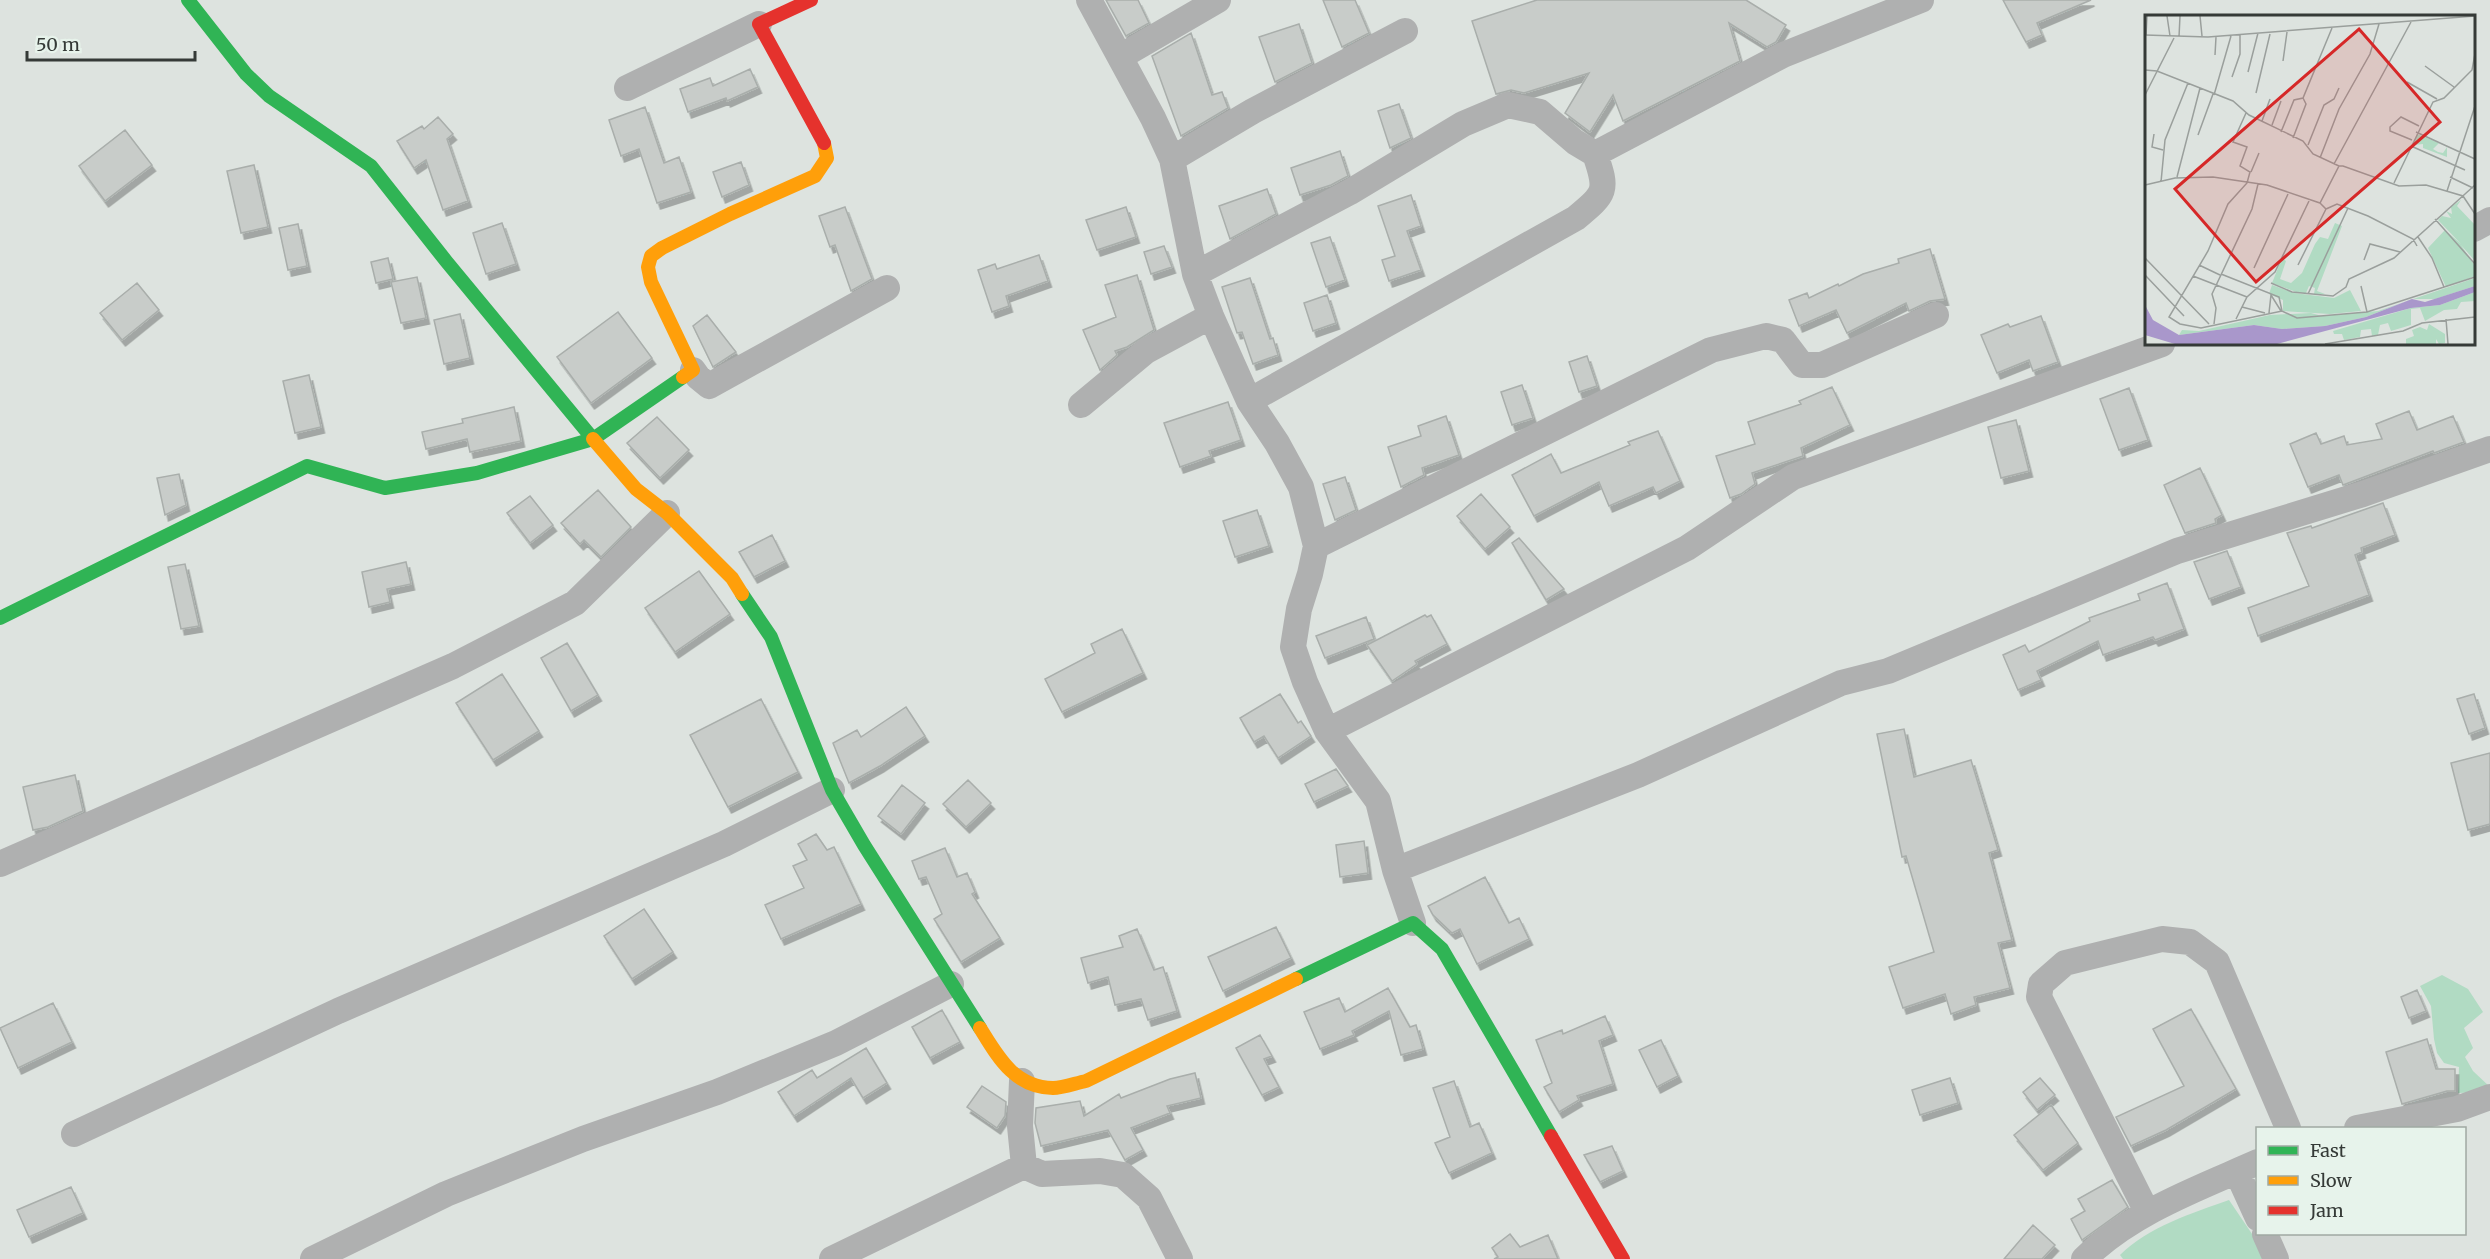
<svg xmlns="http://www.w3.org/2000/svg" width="2490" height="1259" viewBox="0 0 2490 1259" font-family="Merriweather,serif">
<defs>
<filter id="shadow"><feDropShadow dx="3.5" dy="6" stdDeviation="0" flood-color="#0004"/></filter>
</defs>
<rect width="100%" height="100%" fill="#dde3df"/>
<!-- green -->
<path fill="#b1dbc3" d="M2442,975L2468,989L2483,1012L2464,1028L2473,1048L2465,1057L2473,1071L2490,1087L2482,1092L2458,1093L2459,1067L2444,1063L2437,1053L2434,1039L2431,1006L2420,986Z
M2229,1200L2269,1259H2123L2120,1255C2148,1227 2192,1213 2229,1200Z"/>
<!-- building -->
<path fill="#c8ccc9" stroke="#a9aeab" stroke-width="1.5" filter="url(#shadow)" d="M1106,0H1138L1149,23L1126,36Z
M1323,0H1355L1369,33L1342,47Z
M1537,0H1746L1786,25L1776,42L1767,47L1729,23L1740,61L1623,121L1613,95L1590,132L1565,113L1589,73L1524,93L1511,90L1496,94L1472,21Z
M2003,0H2091L2037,23L2042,35L2026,42Z
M1299,24L1312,63L1275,82L1259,37Z
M1191,33L1212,95L1222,92L1228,108L1181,136L1152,56Z
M750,69L758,87L727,101L726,98L688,112L680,89L710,78L713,86Z
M1399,104L1411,138L1390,148L1378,111Z
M645,107L664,163L679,157L691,192L657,203L639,149L621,156L609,120Z
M438,117L453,134L447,139L468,201L443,210L426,160L414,168L397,141L422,126L424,129Z
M125,130L152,165L105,201L79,166Z
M1340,151L1348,176L1331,185L1300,195L1291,168Z
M741,162L749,185L722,197L713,172Z
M254,165L268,227L241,233L227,171Z
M1267,189L1276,214L1230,239L1219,206Z
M1411,195L1421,226L1407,231L1421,270L1389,281L1382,260L1395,256L1378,206Z
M845,207L872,279L851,291L835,245L830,247L819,216Z
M1126,207L1136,237L1097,250L1086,220Z
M502,223L516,264L486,274L473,233Z
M298,224L307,266L288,270L279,228Z
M1330,237L1345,280L1326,287L1311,243Z
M1164,246L1172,267L1151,274L1144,252Z
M1930,249L1945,299L1930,301L1909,311L1906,303L1847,333L1836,310L1799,326L1789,300L1807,293L1809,298L1838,284L1839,286L1863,274L1899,263L1898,259Z
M1039,255L1048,281L1006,296L1009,306L992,312L978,270L995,264L997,269Z
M388,258L393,279L376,283L371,262Z
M1137,275L1154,330L1127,347L1115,351L1117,355L1100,370L1083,330L1116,317L1105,285Z
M417,277L426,318L401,323L391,282Z
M1250,278L1270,339L1273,338L1278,355L1253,364L1242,332L1237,333L1222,287Z
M137,283L159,310L122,340L100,313Z
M1327,295L1336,323L1313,331L1304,303Z
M618,312L652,358L591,403L557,357Z
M460,314L470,358L444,364L434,320Z
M707,315L736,352L713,367L693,326Z
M2041,316L2058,362L2033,371L2029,360L1997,373L1981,335L2008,324L2010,327Z
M1587,356L1597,386L1579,392L1569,362Z
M309,375L321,427L295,433L283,381Z
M1522,385L1533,418L1512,425L1501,392Z
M1832,387L1850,425L1801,448L1803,456L1752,473L1755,484L1741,494L1730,498L1716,456L1755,444L1748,422L1801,404L1799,401Z
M2129,388L2148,440L2119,450L2100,399Z
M1228,402L1241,440L1209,451L1211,456L1180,467L1164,423Z
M514,407L521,441L470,452L467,439L426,449L422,432L463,423L462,419Z
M2409,411L2417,430L2453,416L2464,442L2434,453L2433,451L2343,485L2339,475L2308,487L2290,444L2316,433L2321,444L2344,436L2347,445L2382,439L2376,424Z
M1446,416L1459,455L1422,468L1424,475L1401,487L1388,447L1421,436L1418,426Z
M657,417L689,450L660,478L627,443Z
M2016,420L2029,471L2001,478L1988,427Z
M1658,431L1680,481L1656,493L1653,487L1609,506L1599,482L1534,516L1512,475L1551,454L1561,473L1630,445L1628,442Z
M2200,468L2222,515L2215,519L2216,523L2185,533L2164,485Z
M179,474L186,505L165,515L157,478Z
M1345,477L1356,510L1335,520L1323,484Z
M598,490L631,527L601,557L584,540L580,544L561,523Z
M1481,494L1510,527L1485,549L1457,516Z
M530,496L553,525L530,543L507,513Z
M2383,503L2395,535L2361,548L2362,552L2355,555L2369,595L2258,636L2248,608L2309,586L2287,533L2311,526L2312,528Z
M1257,510L1269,546L1235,557L1223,521Z
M772,535L785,561L754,577L739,552Z
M1519,538L1564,589L1546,600L1512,543Z
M2227,551L2241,587L2209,599L2194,562Z
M406,562L411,584L387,589L390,602L369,607L362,572Z
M185,564L199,626L181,629L168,567Z
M699,571L730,614L675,652L645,608Z
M2167,583L2184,629L2155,640L2153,637L2103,655L2098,641L2037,671L2041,680L2018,690L2003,655L2025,645L2029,652L2090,621L2089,618L2140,600L2138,594Z
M1425,615L1427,617L1431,615L1447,644L1415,661L1417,664L1392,681L1367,645Z
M1366,617L1374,639L1325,658L1316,636Z
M1122,629L1143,673L1062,712L1045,679L1095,653L1091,644Z
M567,643L598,695L571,711L541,658Z
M502,674L539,731L493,760L456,703Z
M1280,694L1298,723L1301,721L1311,736L1278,758L1264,736L1254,742L1240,718Z
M2474,694L2485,728L2469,734L2457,699Z
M761,699L798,772L728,807L690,735Z
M906,707L925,736L880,766L849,783L833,743L857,730L861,737Z
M1904,729L1914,777L1971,760L1998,850L1989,853L2012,940L1998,943L2010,988L1974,997L1976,1005L1951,1014L1945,994L1903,1008L1889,967L1934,952L1906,856L1902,857L1877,734Z
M2490,753V824L2468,830L2451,763Z
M1336,769L1348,786L1314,802L1305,784Z
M75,775L83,811L48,827L33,830L23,787Z
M968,780L991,803L966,827L943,804Z
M902,785L925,803L901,834L878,816Z
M816,834L827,850L834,847L861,904L781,939L765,905L804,888L793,866L807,860L798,844Z
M1364,841L1368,873L1340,877L1336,845Z
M945,848L957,877L967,873L975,892L972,894L1000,938L961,962L934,919L942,914L926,877L919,879L912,861Z
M1485,877L1509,923L1519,918L1529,939L1477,964L1460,929L1452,933L1433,915L1428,906Z
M644,909L673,952L632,979L604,936Z
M1276,927L1291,958L1223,991L1208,957Z
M1137,929L1154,970L1163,967L1177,1011L1148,1020L1141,999L1115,1005L1108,977L1088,983L1081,958L1123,947L1119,936Z
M1388,988L1410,1027L1416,1025L1423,1049L1401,1055L1389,1011L1352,1031L1354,1035L1320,1049L1304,1012L1339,998L1345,1012Z
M2417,990L2426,1011L2409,1018L2401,997Z
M53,1003L72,1042L18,1068L0,1028Z
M2191,1009L2236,1089L2166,1130L2131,1146L2116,1117L2184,1086L2153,1029Z
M942,1010L960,1042L930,1058L912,1027Z
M1605,1016L1613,1035L1599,1041L1613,1084L1577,1096L1579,1100L1559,1112L1544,1087L1552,1083L1536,1040L1562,1030L1563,1034Z
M1260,1035L1272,1056L1264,1059L1279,1087L1262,1095L1236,1048Z
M2427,1039L2436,1069H2455V1091H2447L2402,1104L2386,1052Z
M1661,1040L1678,1076L1657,1087L1639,1050Z
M866,1048L887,1083L863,1098L851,1078L794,1116L778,1092L812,1070L817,1078Z
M1195,1073L1201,1098L1167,1106L1170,1113L1131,1128L1143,1150L1125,1160L1108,1130L1041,1146L1035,1123L1036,1108L1080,1101L1084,1116L1119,1094L1121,1098L1170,1079Z
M1950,1078L1958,1103L1920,1115L1912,1090Z
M2040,1078L2055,1095L2037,1110L2023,1092Z
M1454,1081L1470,1127L1479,1123L1492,1153L1449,1173L1435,1143L1450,1137L1433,1088Z
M982,1086L1006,1102L1005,1116L997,1128L967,1107Z
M2051,1105L2078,1143L2043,1170L2014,1135Z
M1612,1146L1623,1171L1600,1182L1584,1155Z
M2112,1180L2128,1207L2082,1240L2071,1219L2085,1211L2078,1199Z
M71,1187L83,1213L29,1237L17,1210Z
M2033,1225L2055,1245L2042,1259H2004Z
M1510,1234L1520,1247L1548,1235L1558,1259H1494L1498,1257L1492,1248Z"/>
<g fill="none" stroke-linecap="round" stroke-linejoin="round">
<!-- street -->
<path stroke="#afb0b0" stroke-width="26" d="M1089,0L1153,118L1172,159L1195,274L1211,316L1249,401L1277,443L1301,487L1316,546L1310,574L1299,609L1293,647L1305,682L1327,731L1378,801L1395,870L1413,923
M1120,57L1218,0
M627,88L759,24
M1172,159L1253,111L1405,31
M2474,229L2490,220
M1195,274L1350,192L1463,124L1508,105L1540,112L1575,142L1595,154L1783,55L1921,0
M693,370L698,377L709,386L887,288
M1249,401L1576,218C1606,193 1608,191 1595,154
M1081,405L1146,351L1211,316
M1316,546L1711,350L1766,336L1783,340L1802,365H1822L1936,315
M1327,731L1687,548L1793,477L2162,344
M0,864L453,666L575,603L667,513
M1395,870L1638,775L1841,683L1888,671L2177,551L2363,494L2490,449
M1022,1081L1020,1126L1024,1166L1042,1174L1100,1171L1123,1175L1149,1198L1180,1259
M2357,1128L2457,1109L2490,1097
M74,1134L338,1011L724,844L832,790
M2237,1172L2258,1218
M2147,1212L2039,997L2041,984L2065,963L2162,939L2190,942L2217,962L2288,1128
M2265,1234L2276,1259
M313,1259L446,1194L583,1139L717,1092L836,1043L951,984
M832,1259L1024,1166
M2084,1259C2132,1212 2197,1189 2258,1162"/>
<!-- fast -->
<path stroke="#30b455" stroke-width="14" d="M188,0L246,74L269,96L371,166L446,261L593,439
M742,594L771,637L832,790L864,845L980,1028
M0,618L307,466L385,488L477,473L593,439L683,377
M1296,979L1413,923L1442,949L1551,1136"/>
<!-- slow -->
<path stroke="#ff9f0a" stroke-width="14" d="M683,377L693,370L651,282L648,267L651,256L662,248L730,214L815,176L827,158L824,143
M593,439L636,489L667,513L732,578L742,594
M980,1028C998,1057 1014,1087 1053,1088C1063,1088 1076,1083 1086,1081L1296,979"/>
<!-- jam -->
<path stroke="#e5322d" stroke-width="14" d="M811,0L759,24L824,143
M1551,1136L1623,1259"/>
</g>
<!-- overview -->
<g transform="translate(2145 15)">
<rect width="330" height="330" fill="#dde3df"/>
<path d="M272,119L294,128L288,134L293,137L298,138L302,132V142L278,133V129L268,130ZM316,185L312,191L330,210V246L316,230L330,251V261L301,272L283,233L300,215L316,229L293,205L297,201L306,203L301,196L307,199L306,192ZM190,208L197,211L172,276L180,279H169L170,273L164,271L161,278H154L127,268L137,243L141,246L135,264L146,268L157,258L170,229L175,222L183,224ZM330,263V271L290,284H267L221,302L180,311L137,314L109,310L34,320L37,315L54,316L125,300L166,298L177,301L233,296ZM127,270L149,278L189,283L205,275L216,296L185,299L138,296V285L124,279ZM330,277V286L316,287L312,294L299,295L280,306L275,293L266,294V310L246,316L243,308L235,310L233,320L227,321L226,314L216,315L215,322L199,325L197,319H189L188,316L266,293L295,290ZM284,309L300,319V328L294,329L291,324V329H261V324L269,321L267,315L275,312L282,315Z" fill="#b1dbc3"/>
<path d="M330,271V277L295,290L266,293L132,329H30L0,320V290L8,305L34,320L109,310L137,314L180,311L221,302L267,284L280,287Z" fill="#a997cb"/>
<path fill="none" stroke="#9a9f9c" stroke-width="1.5" d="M22,1L25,21M55,1L57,21M0,20L63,22L330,1M1,20L2,1M34,22L35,1M70,40L71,22M138,46L142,17M280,51L309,72M0,55L12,56L88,86L104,100L158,126L168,139L194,151M103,57L113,18M87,62L95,39V20M262,67L292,84M111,78L125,19M0,80L29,23M69,80L86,21M101,98L88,127L102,132L95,151L105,157L102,168L83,189L63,236L24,302L35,309L56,313L137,296L152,303L222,297L330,262M117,106L125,84M127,110L136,86M136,117L149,85L158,83L187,13M271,117L330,144M9,119L7,132L18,135M53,120L68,79M148,123L161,89L158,83M267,125L245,116V112L256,102L274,111M163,130L179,90L189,84L194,73M266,131L320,155M175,143L194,94L225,39L234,9M189,149L266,7M106,157L114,138M32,162L55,73M305,162L328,173M16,167L20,125L43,68M249,168L288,87L299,83L327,55L330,39M0,170L30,163L68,162L122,170L175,188L194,151H198L254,171L281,170L318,181L330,199M302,176L330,91M175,188L181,194L192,189L223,201L268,224L272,231M290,204L330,249M273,222L287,243L299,272M0,243L64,309M219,245L225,229L255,237M54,250L75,260M153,250L181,194M109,253L143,179M76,259L134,282L137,296M0,260L39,301M48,261L102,282M126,268L147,277L188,281L201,272L204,264L249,243L330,170M216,271L222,297M163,279L203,193M97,292L120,298M124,298L126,280L136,296M91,304L102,282L130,257L164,186M301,304L303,329M69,309L71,293L67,279L107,194L113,169M180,329L258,316L277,308L330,302"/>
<path fill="#d62828" fill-opacity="0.15" stroke="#d62828" stroke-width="3" d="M214,14L295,107L111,267L30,174Z"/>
<rect width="330" height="330" fill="none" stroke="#353a37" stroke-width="3"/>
</g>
<!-- legend -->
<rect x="2256" y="1127" width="210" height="108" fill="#e7f3eb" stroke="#a0a9a3" stroke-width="1.5"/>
<rect x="2268" y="1146" width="30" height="9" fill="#30b455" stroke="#a0a9a3" stroke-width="1.5"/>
<text x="2310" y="1157" font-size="18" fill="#353a37">Fast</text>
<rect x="2268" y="1176" width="30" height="9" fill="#ff9f0a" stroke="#a0a9a3" stroke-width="1.5"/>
<text x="2310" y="1187" font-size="18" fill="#353a37">Slow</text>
<rect x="2268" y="1206" width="30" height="9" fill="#e5322d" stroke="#a0a9a3" stroke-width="1.5"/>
<text x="2310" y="1217" font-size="18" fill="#353a37">Jam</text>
<!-- scale -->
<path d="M27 51v9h168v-9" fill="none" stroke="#353a37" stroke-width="3"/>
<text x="36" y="51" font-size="18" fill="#353a37" stroke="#e7f3eb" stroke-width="4.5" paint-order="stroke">50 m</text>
</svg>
